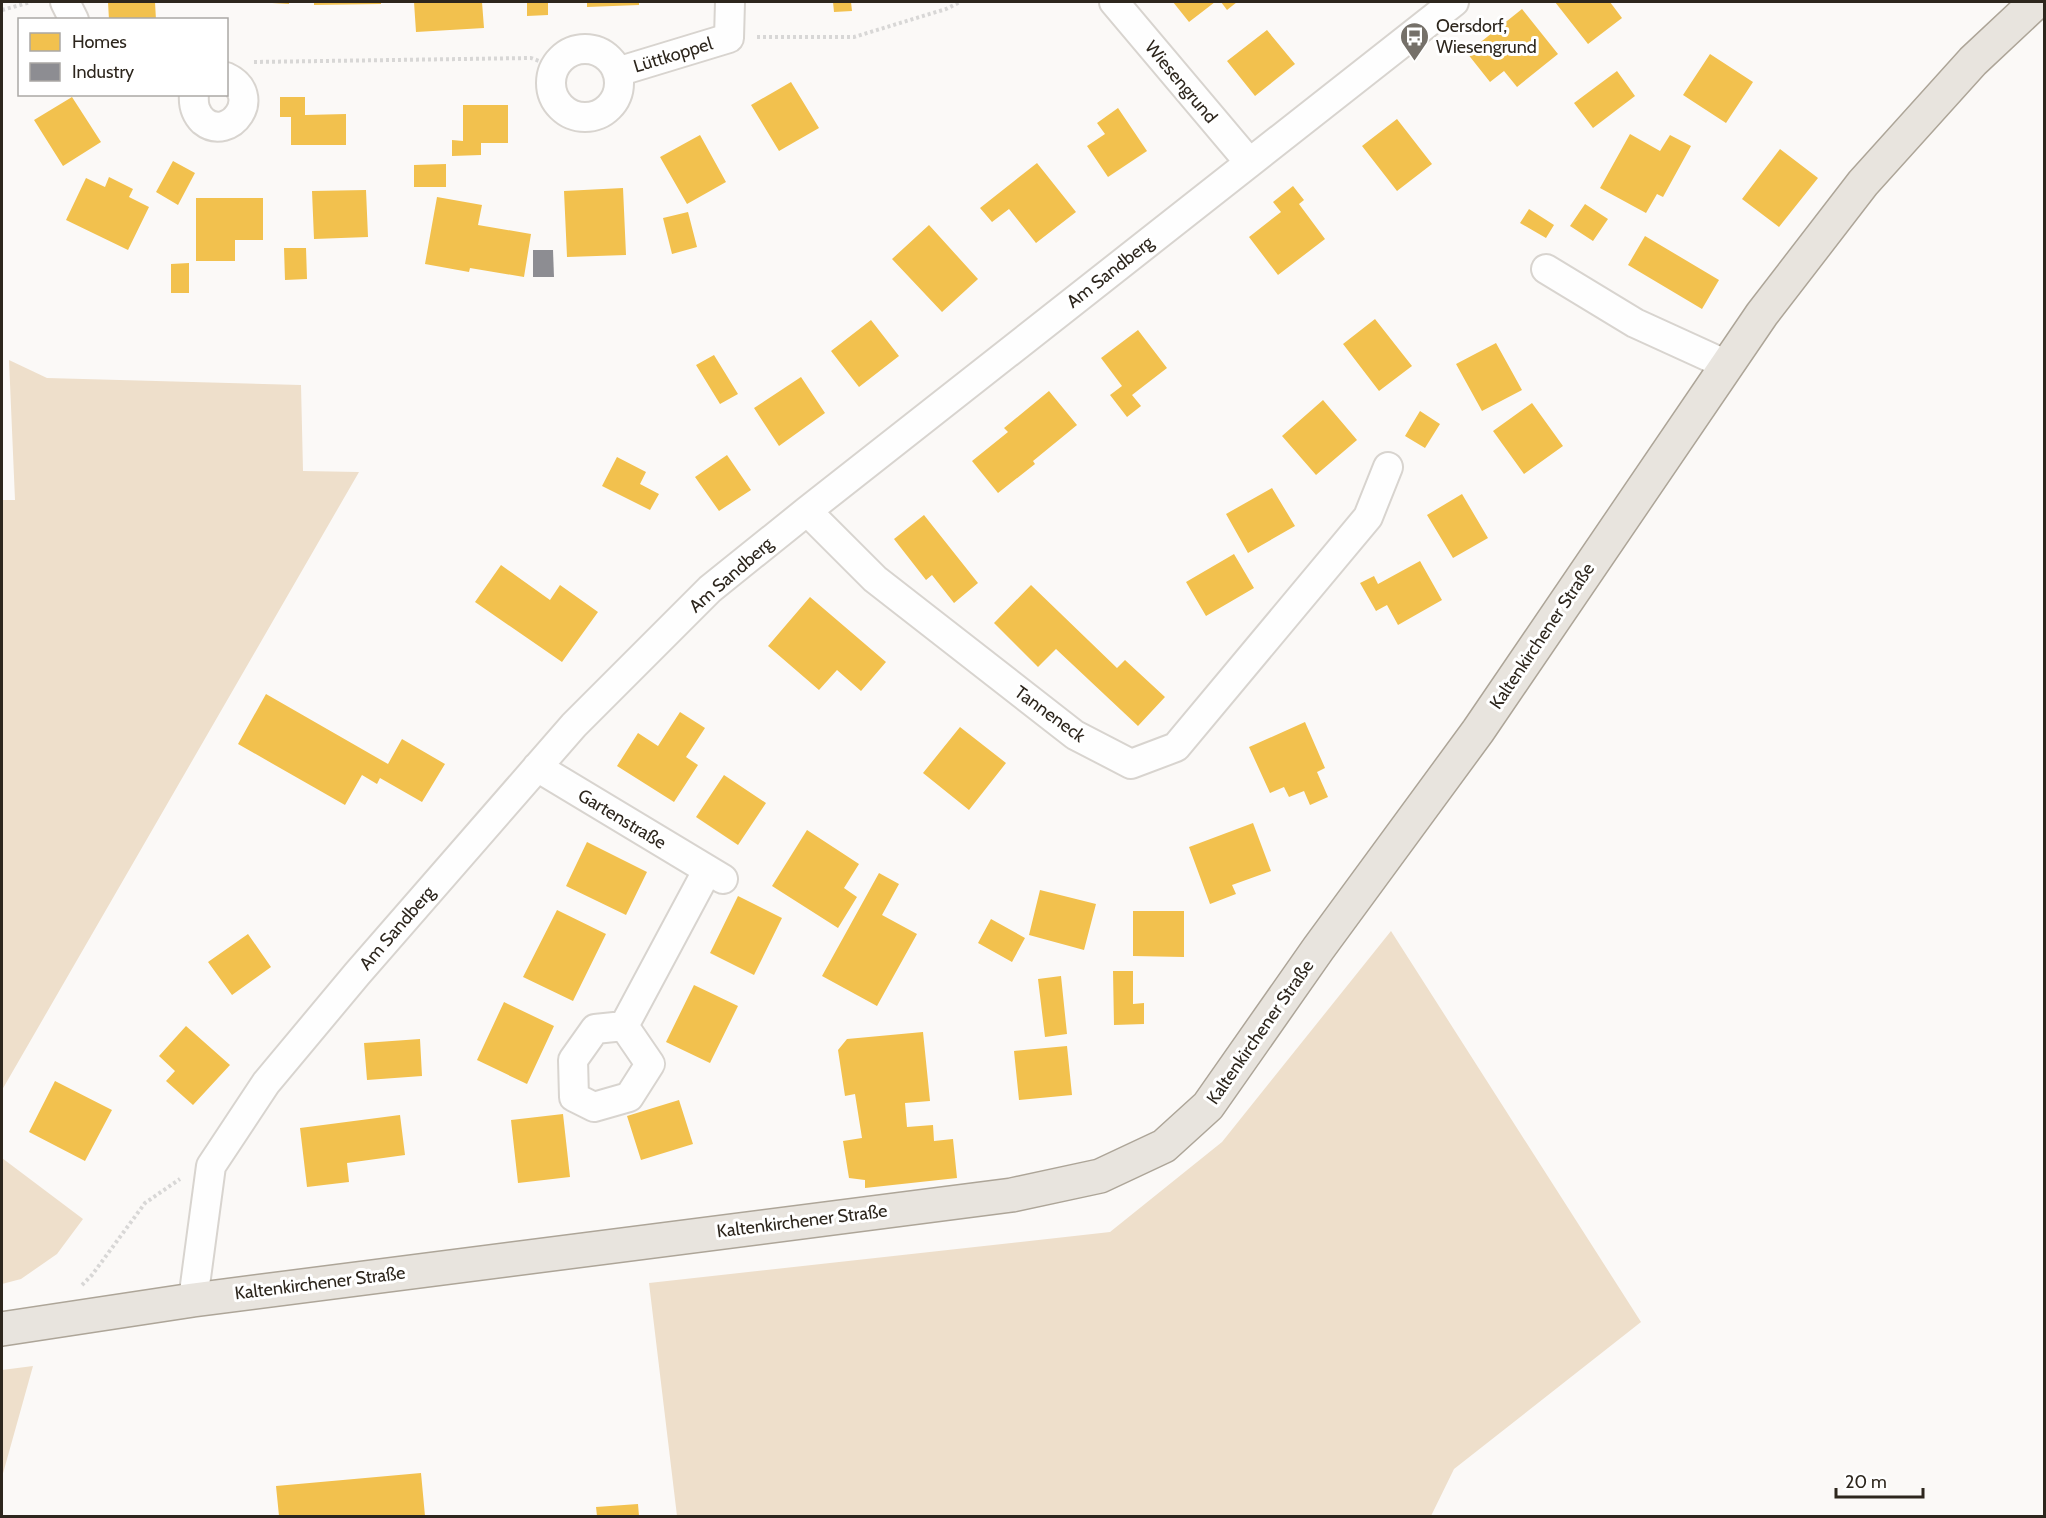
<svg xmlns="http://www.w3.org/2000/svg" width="2046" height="1518" viewBox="0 0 2046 1518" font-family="Cabin,sans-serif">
<rect width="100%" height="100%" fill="#fbf9f7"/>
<!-- green -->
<path fill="#eedfcb" d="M9,360L47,378L301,385L303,471L359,472L2,1090V500H15Z
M1391,931L1641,1322L1454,1469L1431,1516H677L649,1283L1110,1232L1222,1142Z
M2,1158L83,1219L57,1254L21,1279L2,1284Z
M33,1366L2,1477V1370Z"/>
<!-- homes -->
<path fill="#f2c14e" d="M108,2H155L156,20H109Z
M272,2H289V4L272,3Z
M314,2H381V4L314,5Z
M414,2H482L484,28L416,32Z
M527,2H548V15L527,16Z
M587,2H639V5L587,7Z
M833,2H851L852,11L834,12Z
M1173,2H1215L1189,22Z
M1221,2H1237L1227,10Z
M1555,2H1610L1622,18L1588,44Z
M1522,9L1558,54L1517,87L1504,71L1490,82L1467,53Z
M1267,30L1295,64L1255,96L1227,61Z
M1710,54L1753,82L1726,123L1683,95Z
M1617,71L1635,96L1593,128L1574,103Z
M791,82L819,128L779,151L751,105Z
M72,97L101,142L63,166L34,120Z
M280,97H305V115L346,114V145H291V117H280Z
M463,105H508V143H481V155L452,156V140L463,141Z
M1118,108L1147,151L1108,177L1087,146L1105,134L1097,123Z
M1397,119L1432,164L1397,191L1362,146Z
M1630,134L1660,151L1670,135L1691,146L1663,197L1657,194L1646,213L1600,188Z
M700,135L726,182L687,204L660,157Z
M1780,149L1818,178L1779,227L1742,199Z
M173,161L195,173L178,205L156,192Z
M1037,163L1076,212L1036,243L1009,209L992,222L980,208Z
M446,164V187H414V165Z
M109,177L133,189L129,197L149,207L128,250L66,220L86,178L105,187Z
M1293,186L1304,200L1299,204L1325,239L1278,275L1249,237L1281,212L1273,202Z
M623,188L626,255L567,257L564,191Z
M366,190L368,237L314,239L312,191Z
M437,197L482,205L478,225L531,234L524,277L470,268L469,272L425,264Z
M196,198H263V240H235V261H196Z
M1585,204L1608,219L1593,241L1570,226Z
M1529,209L1554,225L1546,238L1520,223Z
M688,212L697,247L672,254L663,218Z
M929,225L978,279L942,312L892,259Z
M1645,236L1719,280L1702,309L1628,265Z
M284,248H306L307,279L285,280Z
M189,263V293H171V264Z
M1375,319L1412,366L1379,391L1343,344Z
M871,320L899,356L859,387L831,351Z
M1138,330L1167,368L1132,395L1141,406L1127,417L1110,395L1122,386L1101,358Z
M1496,343L1522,390L1482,411L1456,364Z
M714,355L738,394L720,404L696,365Z
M801,377L825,413L779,446L754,408Z
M1049,391L1077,425L1033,461L1035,464L998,493L972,461L1008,432L1004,428Z
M1323,400L1357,440L1316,475L1282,436Z
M1532,403L1563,446L1524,474L1493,431Z
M1420,411L1440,424L1425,448L1405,436Z
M727,455L751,490L719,511L695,477Z
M617,457L646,472L640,484L659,494L650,510L602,486Z
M1272,488L1295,526L1248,553L1226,514Z
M1462,494L1488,538L1453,558L1427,515Z
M924,515L978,583L954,603L932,575L926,580L894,539Z
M1234,554L1254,588L1206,616L1186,582Z
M1420,561L1442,600L1398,625L1387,605L1376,611L1360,583L1374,576L1378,584Z
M501,565L550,600L560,585L598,612L562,662L475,602Z
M1031,585L1117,668L1125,660L1165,697L1138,726L1056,649L1038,667L994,623Z
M810,597L886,662L861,691L837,670L819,690L768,646Z
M266,694L388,764L402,739L445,764L422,802L380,778L377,784L362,775L345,805L238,744Z
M680,712L705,728L686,757L698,765L674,802L617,766L638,733L658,746Z
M1305,722L1325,768L1317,772L1328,797L1310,805L1304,791L1289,797L1284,787L1270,793L1249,747Z
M960,727L1006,763L969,810L923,773Z
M724,775L766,803L738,845L696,817Z
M1253,823L1271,871L1232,885L1236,894L1210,904L1189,847Z
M807,830L859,864L844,888L857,897L838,928L772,886Z
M587,842L647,872L626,915L566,886Z
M879,873L899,884L882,915L917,934L877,1006L822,976Z
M1040,890L1096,904L1084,950L1029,935Z
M738,896L782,918L754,975L710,953Z
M557,910L606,934L573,1001L523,977Z
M1133,911H1184V957L1133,956Z
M991,919L1025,938L1012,962L978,943Z
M248,934L271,967L232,995L208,962Z
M1113,971H1133V1004L1144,1003V1024L1114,1025Z
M1061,976L1067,1034L1045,1037L1038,979Z
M694,985L738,1006L710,1063L666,1042Z
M504,1002L554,1026L527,1084L477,1060Z
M186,1026L230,1065L193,1105L166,1081L175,1071L159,1056Z
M923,1032L930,1101L905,1103L907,1127L933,1125L934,1141L953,1139L957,1178L865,1188V1180L849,1178L843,1141L862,1138L855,1094L845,1096L838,1050L847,1039Z
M420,1039L422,1076L367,1080L364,1043Z
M1067,1046L1072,1095L1019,1100L1014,1051Z
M55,1081L112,1110L85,1161L29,1132Z
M679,1100L693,1144L641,1160L627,1116Z
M563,1114L570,1177L518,1183L511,1120Z
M400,1115L405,1155L347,1163L349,1182L307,1187L300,1128Z
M421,1473L425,1516H279L276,1486Z
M638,1504L639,1516H597L596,1507Z"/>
<!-- industry -->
<path fill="#8d8d92" d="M533,250H553L554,277H533Z"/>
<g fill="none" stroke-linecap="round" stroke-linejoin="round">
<defs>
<path id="minor" d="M65,2L74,20
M1114,2L1249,162
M551 83a34 34 0 1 1 68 0a34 34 0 1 1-68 0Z
M617,72L729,38L730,2
M194,94C193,105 195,113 203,121C230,143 265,95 226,77
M1546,269L1635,323L1727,365
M807,511L875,579L1075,735L1131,764L1176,747L1368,517L1388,467
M537,767L723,879
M624,1026L650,1064L629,1097L594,1107L574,1097L573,1060L595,1029L624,1026L707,871
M193,1300L211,1166L266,1083L357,974L574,725L710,589L807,511L1454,2"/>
<path id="major" d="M2,1329L193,1300L1012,1195L1100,1176L1164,1146L1208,1106L1318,949L1478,731L1762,314L1863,183L1973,61L2036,2"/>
</defs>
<!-- minor casing -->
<use href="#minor" stroke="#d8d4cf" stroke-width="32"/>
<!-- major casing -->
<use href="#major" stroke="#ada598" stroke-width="36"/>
<!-- path -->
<path stroke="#d8d7d6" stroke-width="4" stroke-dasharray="3 3" stroke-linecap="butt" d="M2,10L31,2
M757,37H854L946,9L960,2
M254,62L531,58L555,67
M82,1285L92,1275L145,1203L180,1179"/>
<!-- minor -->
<use href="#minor" stroke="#fefefe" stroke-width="28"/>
<!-- major -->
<use href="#major" stroke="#e8e4de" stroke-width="33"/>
</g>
<!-- icons -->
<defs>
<symbol id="bus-pin" viewBox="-11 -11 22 30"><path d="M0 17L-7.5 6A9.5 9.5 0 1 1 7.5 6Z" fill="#757069" stroke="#fff"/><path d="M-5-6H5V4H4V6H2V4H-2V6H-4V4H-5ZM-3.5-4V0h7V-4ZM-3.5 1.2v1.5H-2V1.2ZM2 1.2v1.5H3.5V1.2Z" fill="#fff"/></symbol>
</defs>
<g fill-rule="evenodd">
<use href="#bus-pin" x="1398" y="20" width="33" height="45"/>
</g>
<g text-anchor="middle" stroke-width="6" stroke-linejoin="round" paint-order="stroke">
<!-- poi labels -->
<g font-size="18" fill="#2d261d" stroke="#fff" text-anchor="start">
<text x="1436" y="32">Oersdorf,<tspan x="1436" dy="21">Wiesengrund</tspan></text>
</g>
<!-- street labels -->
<g font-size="18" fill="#2d261d" stroke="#fff">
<text transform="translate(673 55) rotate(-17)" y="6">Lüttkoppel</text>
<text transform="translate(1181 82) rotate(50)" y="6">Wiesengrund</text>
<text transform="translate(1110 272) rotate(-38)" y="6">Am Sandberg</text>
<text transform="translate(731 575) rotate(-41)" y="6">Am Sandberg</text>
<text transform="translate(1542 636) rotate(-56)" y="6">Kaltenkirchener Straße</text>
<text transform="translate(1050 714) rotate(36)" y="6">Tanneneck</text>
<text transform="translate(622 819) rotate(31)" y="6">Gartenstraße</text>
<text transform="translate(397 928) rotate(-49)" y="6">Am Sandberg</text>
<text transform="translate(1260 1032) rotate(-55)" y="6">Kaltenkirchener Straße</text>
<text transform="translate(802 1221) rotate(-7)" y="6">Kaltenkirchener Straße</text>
<text transform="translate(320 1283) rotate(-7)" y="6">Kaltenkirchener Straße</text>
</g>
</g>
<!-- border -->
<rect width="2046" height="1518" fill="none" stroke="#2d261d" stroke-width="6"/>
<!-- legend -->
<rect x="18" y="18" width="210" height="78" fill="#ffffff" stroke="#aba8a5" stroke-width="1.5"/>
<rect x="30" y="33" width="30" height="18" fill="#f2c14e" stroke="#aba8a5" stroke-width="1.5"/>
<text x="72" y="48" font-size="18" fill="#2d261d">Homes</text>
<rect x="30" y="63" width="30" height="18" fill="#8d8d92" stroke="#aba8a5" stroke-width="1.5"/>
<text x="72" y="78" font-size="18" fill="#2d261d">Industry</text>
<!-- scale -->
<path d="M1836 1488v9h87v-9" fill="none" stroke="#2d261d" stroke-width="3"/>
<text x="1845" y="1488" font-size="18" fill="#2d261d" stroke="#ffffff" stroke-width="4.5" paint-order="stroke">20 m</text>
</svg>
